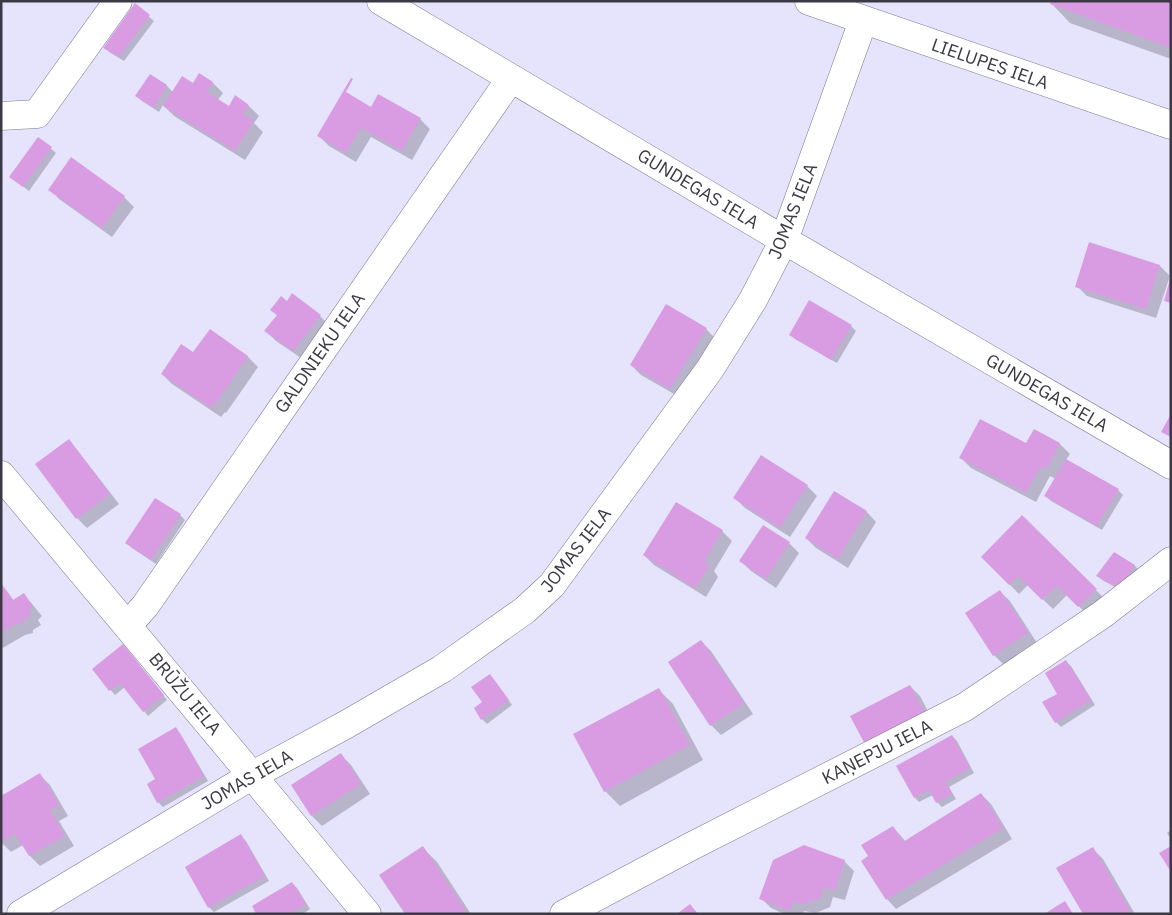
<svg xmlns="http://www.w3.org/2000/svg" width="1172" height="915" viewBox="0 0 1172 915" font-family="'IBM Plex Sans',sans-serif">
<rect width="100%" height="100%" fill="#e6e3fd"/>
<!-- shadow -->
<path fill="#0003" d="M1171,1V59L1070,23L1052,4Z
M135,5L154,21L124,61L109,52L105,47Z
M200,75L213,83L223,93L218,100L229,107L249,106L259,116L254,123L263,132L245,160L174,116L163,105L159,112L142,101L137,96L150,76L167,86L173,92L193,85Z
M371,109L420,119L430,129L412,160L371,137L356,162L329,146L319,136Z
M39,139L56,153L29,191L11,177Z
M50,189L124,197L134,207L112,237L59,199Z
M1160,266L1170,276L1156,318L1087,296L1077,286Z
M287,303L320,316L330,326L304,360L276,341L266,331L278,316L272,310Z
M851,326L856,331L837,363L795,339L791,335Z
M706,329L716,339L681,398L641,375L631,365Z
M210,331L248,357L258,367L226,413L225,412L221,417L172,384L162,374L194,354Z
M1034,430L1060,444L1070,454L1066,460L1118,490L1123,495L1102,530L1051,501L1046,496L1056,479L1050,476L1036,502L971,468L961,458L1027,445Z
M68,441L78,451L119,504L87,528L77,518L36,465Z
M807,486L817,496L790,537L745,508L735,498Z
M835,492L867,512L876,522L848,568L816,548L806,538Z
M180,515L185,520L156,564L132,548L127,543Z
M1022,517L1106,600L1089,616L1067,595L1053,609L1028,585L1019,594L982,557Z
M722,531L732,541L714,571L718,577L706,597L654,565L644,555Z
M789,543L799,553L776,588L751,571L741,561Z
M1114,553L1135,566L1139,570L1126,593L1102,580L1098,576Z
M1,586L6,590L14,601L24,595L33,605L42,616L38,620L41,625L33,630V633L25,635L1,649Z
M1000,592L1010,601L1037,643L1004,665L994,655Z
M701,641L711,651L753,714L721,735L711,725Z
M127,651L167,700L148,716L125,687L115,695L93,670Z
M1066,662L1071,666L1095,705L1061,727L1056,722L1059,694Z
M494,680L512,705L487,724L482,719Z
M910,686L920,696L936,727L878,758Z
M658,689L673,704L703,760L620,806L605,791Z
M175,729L180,733L208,781L163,807L158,802L157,779Z
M952,736L957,741L974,773L949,787L956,799L942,807L937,802L933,795L919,802L915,798Z
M341,755L351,765L370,794L322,826L312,816Z
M40,775L50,785L68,816L59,821L74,846L40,866L30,856L23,845L11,852L1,842V797Z
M981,794L991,804L1012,839L896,909L887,899L893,827L906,842Z
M1171,830V839L1167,833Z
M241,836L246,841L269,881L214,912L209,907Z
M423,848L437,862L471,914H406Z
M1093,849L1103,859L1135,914H1084Z
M844,861L854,871L845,900L833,897L830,907L816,913L804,911L803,914H784L771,908L761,898Z
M292,883L297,888L310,909L303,914H258Z"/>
<!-- building -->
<path fill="#d99ce3" d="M1051,1H1171V48L1050,4Z
M135,3L150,15L119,57L103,48Z
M199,73L213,82L207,92L229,106L235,95L249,105L243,114L254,121L235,151L163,106L182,76L193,83Z
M150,74L167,85L154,108L135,96Z
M351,78L353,79L346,92L371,107L378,94L421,118L402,151L361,128L346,153L317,136Z
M38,137L52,147L23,187L9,177Z
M71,157L125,196L102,228L48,190Z
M1089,242L1160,265L1146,309L1075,287Z
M1170,279L1171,280V303L1164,301Z
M292,293L321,315L293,351L264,331L277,315L270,310L281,296L287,301Z
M809,300L852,325L831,360L789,335Z
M666,304L707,328L670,389L630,365Z
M210,329L248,356L215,405L214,403L211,408L161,374L181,344L193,352Z
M1171,414V437L1161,432Z
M980,419L1026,443L1034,429L1060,443L1046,470L1040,467L1026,493L959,458Z
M69,439L110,494L76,519L35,464Z
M761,455L808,485L780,528L733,498Z
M1066,459L1119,489L1097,526L1044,496Z
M834,491L867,511L838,559L805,538Z
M155,498L181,514L151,560L125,543Z
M676,502L723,530L705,560L709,566L695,588L643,555Z
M1022,515L1097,589L1078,607L1057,586L1042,600L1018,576L1009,585L981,557Z
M763,525L790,542L766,579L739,561Z
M1114,552L1135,565L1121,589L1096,576Z
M1,583L13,600L24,593L33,606L29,610L32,615L23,620V623L14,625L1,633Z
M1000,590L1028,633L993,656L965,613Z
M701,640L744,703L710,726L668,662Z
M123,644L164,695L143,712L120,683L109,691L92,669Z
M1066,660L1091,700L1055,723L1042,702L1057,694L1045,673Z
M490,674L509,700L481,720L474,708L482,702L471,687Z
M910,685L927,717L867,748L850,716Z
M659,688L690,745L604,792L573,734Z
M176,727L204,776L157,803L147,784L155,779L138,749Z
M952,735L970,768L945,782L952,794L936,803L929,790L914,798L896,766Z
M341,753L361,784L311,816L291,785Z
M40,773L59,805L50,810L65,836L29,856L15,834L1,842V796Z
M981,793L1003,828L886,900L861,861L868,856L861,845L893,826L903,842Z
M241,834L265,876L208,908L185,867Z
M804,845L845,860L835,890L823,888L820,898L805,904L794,902L790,911L759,899L773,860Z
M423,846L468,914H405L379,875Z
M1171,846V872L1159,853Z
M1093,847L1131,912L1129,914H1083L1056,868Z
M292,882L306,904L290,914H256L252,906Z
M1065,901L1073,914H1044Z
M690,904L698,914H677Z"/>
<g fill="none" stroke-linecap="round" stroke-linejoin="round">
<defs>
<path id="street" d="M381,1L784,240L1171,465
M809,1L1171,125
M1,116L37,114L118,1
M1,475C123,622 246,767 367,914
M127,626L145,606L511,78
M21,914L253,775L347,724L442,669L525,610L552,585L710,369L753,300L784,240L863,21
M564,914L688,848L965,707L1103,614L1171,561"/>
</defs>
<!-- street casing -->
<use href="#street" stroke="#7c7890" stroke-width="29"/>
<!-- street -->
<use href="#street" stroke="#fff" stroke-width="28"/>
</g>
<g text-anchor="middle" stroke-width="5" stroke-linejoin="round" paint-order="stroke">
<!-- street labels -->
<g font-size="18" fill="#3b3944" stroke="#fff">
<text transform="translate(990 64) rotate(19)" y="6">LIELUPES IELA</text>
<text transform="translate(698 189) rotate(31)" y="6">GUNDEGAS IELA</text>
<text transform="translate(793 211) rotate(-68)" y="6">JOMAS IELA</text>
<text transform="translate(320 353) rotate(-55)" y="6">GALDNIEKU IELA</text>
<text transform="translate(1047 393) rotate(30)" y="6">GUNDEGAS IELA</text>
<text transform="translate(576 550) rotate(-52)" y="6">JOMAS IELA</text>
<text transform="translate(185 694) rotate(50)" y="6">BRŪŽU IELA</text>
<text transform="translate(877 752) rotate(-27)" y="6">KAŅEPJU IELA</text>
<text transform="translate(247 780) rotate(-30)" y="6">JOMAS IELA</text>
</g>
</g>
<!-- border -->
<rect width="1172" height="915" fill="none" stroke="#3b3944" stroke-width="5"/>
</svg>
